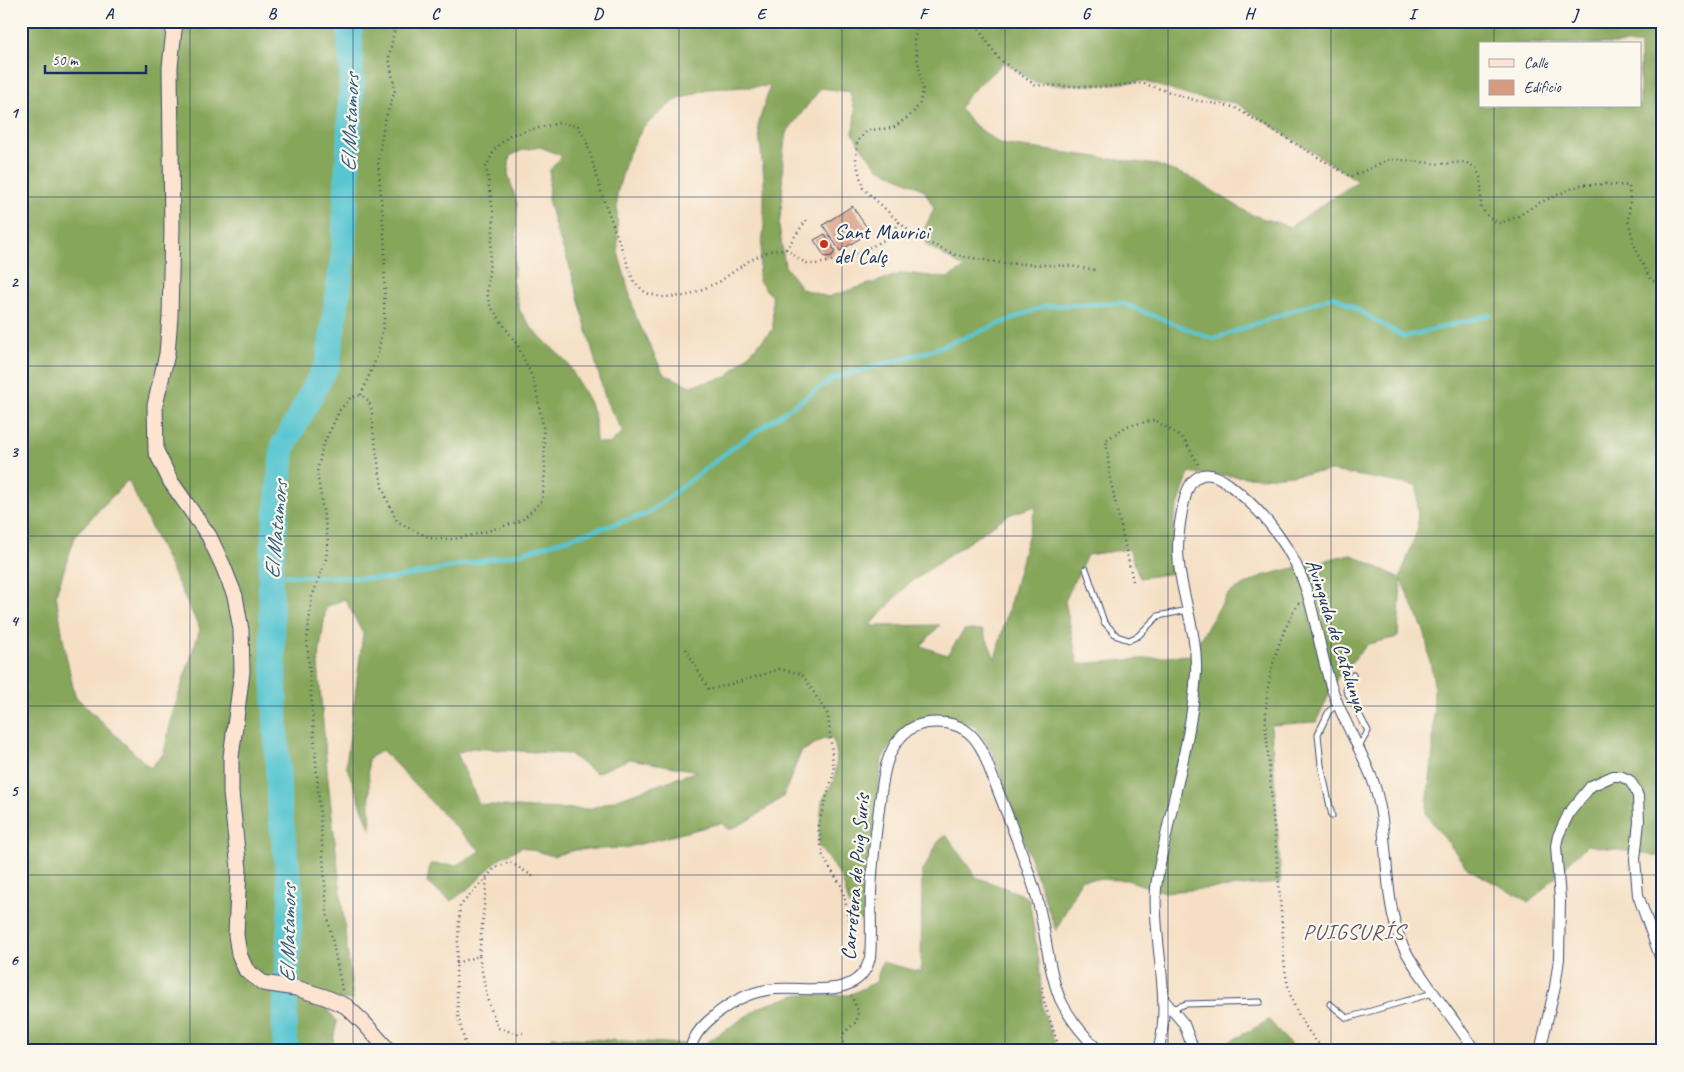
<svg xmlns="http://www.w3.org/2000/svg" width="1684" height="1072" viewBox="0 0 1684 1072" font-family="Caveat,sans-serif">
<rect width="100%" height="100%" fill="#fbf7ec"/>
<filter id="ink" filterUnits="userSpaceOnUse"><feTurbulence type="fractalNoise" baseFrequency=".02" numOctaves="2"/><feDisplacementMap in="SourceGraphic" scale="10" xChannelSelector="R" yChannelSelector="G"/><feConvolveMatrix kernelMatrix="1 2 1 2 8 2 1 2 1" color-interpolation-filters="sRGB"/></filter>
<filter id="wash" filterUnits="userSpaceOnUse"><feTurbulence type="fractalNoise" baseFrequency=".0096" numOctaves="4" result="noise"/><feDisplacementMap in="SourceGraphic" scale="20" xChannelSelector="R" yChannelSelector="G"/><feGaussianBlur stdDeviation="1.12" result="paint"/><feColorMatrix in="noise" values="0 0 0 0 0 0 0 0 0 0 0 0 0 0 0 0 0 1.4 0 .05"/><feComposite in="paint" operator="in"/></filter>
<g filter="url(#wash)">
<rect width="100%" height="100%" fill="#f5dfc4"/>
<!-- forest -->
<path fill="#86a65a" stroke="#506a5c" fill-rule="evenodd" d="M21,21H1663V857L1587,845L1530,902L1468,869L1426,814L1433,752L1434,684L1425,633L1401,580L1398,637L1368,644L1337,678L1316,722L1271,725L1281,883L1164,892L1127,880L1081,879L1056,931L993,753L974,725L942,717L907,725L882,758L863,921L853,918L842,879L818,845L822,801L835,778L837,755L833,739H823L801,752L783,797L751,819L729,830L721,823L625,848L575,850L553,856L522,847L500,858L472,886L451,901L427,883L430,864L456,865L481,851L462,834L382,750L368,759L371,831L346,765L363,634L345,599L326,607L318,664L328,780L353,1000L316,997L337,1021L331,1051H21ZM1480,44H1640V106H1480ZM1004,62L1034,82L1058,85H1102L1143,81L1193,97L1236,103L1358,181L1290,227L1250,214L1190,177L1157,165L1000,144L972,123L960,108L969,94ZM770,86L758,125L764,178V226L758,280L772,297L773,329L727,377L690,386L663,373L636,317L618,252L617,194L627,157L643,127L674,101L707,89ZM821,88L850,92L855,111L853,133L860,146L877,167L924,190L934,208L924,230L926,245L965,268L947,278L904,273L828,297L802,289L785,266L779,226L782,201L783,155L786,133ZM540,147L562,156L550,170L548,199L556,230L569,264L606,401L623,432L609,444L596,442L595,418L589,401L567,362L534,331L520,311L513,283L516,246L517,204L508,173L510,156L523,150ZM1332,471L1417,486L1418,528L1400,578L1350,554L1262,576L1228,594L1190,655L1078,664L1065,601L1087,555L1129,549L1140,578L1174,573V517L1189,473L1262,478ZM128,480L200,629L173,712L164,753L150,768L75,696L65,650L56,594L76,534ZM1036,506L995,659L983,630H964L947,655L921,646L940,625L870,626L908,584L1008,515ZM472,748L569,754L596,773L630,759L697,771L589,809L530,808L479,804L457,753Z
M946,835L976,877L1021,894L1029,899L1039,962L1043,1012L1058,1051H548L552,1037L703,1045L760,1007L799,994L849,995L876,982L882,962L921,972L922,873L938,842Z
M1269,1020L1296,1051H1224V1045Z"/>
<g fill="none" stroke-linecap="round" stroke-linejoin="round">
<!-- stream -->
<path stroke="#59c6d1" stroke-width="4.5" d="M270,575L390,579L522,553L647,514L735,446L834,378L927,352L1045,306L1121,303L1213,339L1334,296L1404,337L1490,315"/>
<!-- river -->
<path stroke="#59c6d1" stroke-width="25" d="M287,1051L284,1034L291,896L279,803L270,575L283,447L328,363L343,258L352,78L349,21"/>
</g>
<g id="blocks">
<!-- building -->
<path fill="#d79a7f" d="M852,206L870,232L840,251L823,225Z
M825,234L835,251L832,256L825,257L814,240Z"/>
</g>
</g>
<g filter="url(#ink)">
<use href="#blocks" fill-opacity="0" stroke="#3c496d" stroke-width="1"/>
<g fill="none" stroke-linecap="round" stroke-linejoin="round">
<defs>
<path id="lane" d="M1086,569L1104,622L1117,636L1129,640L1138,636L1158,616L1188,610
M1353,675L1346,690L1368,731L1359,747
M1332,816L1321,765L1318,734L1329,711L1337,705
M1330,1004L1347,1018L1433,993
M1172,1009L1186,1004L1260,1002"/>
<path id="street" d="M1163,999L1184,1024L1194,1051
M690,1051C692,1037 702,1026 713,1017C728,1004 747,993 767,990C801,984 858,1004 870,958C872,936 870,914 871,893C872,862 876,832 880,801C883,779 885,754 901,737C912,724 929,721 946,723C965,726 975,736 983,752C1000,797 1019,842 1034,888C1046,924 1046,964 1060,999C1069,1018 1084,1036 1099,1051
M1158,1051C1173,1003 1152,939 1156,888C1158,867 1164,847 1168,826C1179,775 1193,725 1196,672C1198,630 1178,589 1178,548C1178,533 1183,491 1193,481C1205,468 1220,477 1231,486C1265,513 1294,550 1307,592C1317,624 1321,657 1332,689C1343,721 1361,749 1373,781C1391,833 1381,891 1401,942C1407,955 1415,967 1424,979C1440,1003 1459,1026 1475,1051
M1540,1051L1555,987L1559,959L1560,900L1556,846L1558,836L1569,813L1591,786L1613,776H1620L1629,780L1634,787L1638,796L1639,822L1635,859L1638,895L1663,965"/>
<path id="secondary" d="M175,21L170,67L172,228L170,317L167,354L155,405L156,451L171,482L209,536L223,566L235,596L241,630L242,672L231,757V793L239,869L236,935L239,954L246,970L263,983L296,988L325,997L346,1006L364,1023L389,1051"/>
</defs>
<!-- lane casing -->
<use href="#lane" stroke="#3c496d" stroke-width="7"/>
<!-- street casing -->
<use href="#street" stroke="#3c496d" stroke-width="12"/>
<!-- secondary casing -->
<use href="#secondary" stroke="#3c496d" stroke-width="17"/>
<!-- path -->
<path stroke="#3c496d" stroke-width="2.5" stroke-dasharray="1 4" stroke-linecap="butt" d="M973,21L999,59L1035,85L1102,87L1142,83L1194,100L1234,107L1351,177L1390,159L1441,164L1465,162L1476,168L1481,179V207L1488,217L1499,223L1517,217L1537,204L1580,185L1605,184L1629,186L1630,204L1628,221L1637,253L1651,280L1663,285
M899,222L916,237L956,255L1000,263L1070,266L1095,270
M786,249C793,254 803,264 812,264C829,265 879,246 891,235C895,231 897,226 899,222L863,188L856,161L857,141L868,130L893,128L912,114L920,103L923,90L914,39L920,21
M361,395L378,354L384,321L385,248L378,161L384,123L395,90L389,57L396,21
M1133,581L1110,478L1106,440L1127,426L1155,420L1184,439L1198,464
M1299,603C1276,640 1264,685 1266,729L1283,936C1284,986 1291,1014 1325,1051
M686,649L709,690L762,675L779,669L802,674L828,715L834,772L818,826L823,857L842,887L851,928L859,931
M479,956L488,1001L498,1028L518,1034L523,1033
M456,963L479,956L487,877
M1042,987L1044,1001L1060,1051
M342,990L327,912L307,639L312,597L326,559L328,541L317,472L323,445L340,410L350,398L361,395L369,401L372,412L373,429L382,487L389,504L397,521L409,528L433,539H454L477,534L521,521L542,501L545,470L543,425L534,381L518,346L489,304L487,292L494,218L486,167L495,149L510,135L559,123L578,126L586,140L602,195L634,282L646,293L661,297L686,296L719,282L750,260L770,251L786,249L807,219
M467,1051L458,1016L456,973L460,906L495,868L510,862L534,877
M849,1051L842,1041L843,1034L857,1021L858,1011L851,995"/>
<!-- lane -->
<use href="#lane" stroke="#fff" stroke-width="5"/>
<!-- street -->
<use href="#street" stroke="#fff" stroke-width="10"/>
<!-- secondary -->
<use href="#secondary" stroke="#fde4d1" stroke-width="15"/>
</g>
</g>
<!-- grid -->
<path fill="none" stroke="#1b2f5e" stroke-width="1" stroke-opacity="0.55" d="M190,21V1051M353,21V1051M516,21V1051M679,21V1051M842,21V1051M1005,21V1051M1168,21V1051M1331,21V1051M1494,21V44M1494,106V1051M21,197H1663M21,366H1663M21,536H1663M21,706H1663M21,875H1663"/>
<!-- markers -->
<circle fill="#c8321e" stroke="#fbf7ec" stroke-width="2" cx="824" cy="244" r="5"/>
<g text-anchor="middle" stroke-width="4.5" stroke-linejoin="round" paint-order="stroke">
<!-- poi labels -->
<g font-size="21" fill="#1b2f5e" stroke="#fbf7ec" text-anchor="start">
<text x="834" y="239">Sant Maurici<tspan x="834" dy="24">del Calç</tspan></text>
</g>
<!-- street labels -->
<g font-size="21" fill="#1b2f5e" stroke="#fbf7ec">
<text transform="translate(1337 635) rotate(72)" y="7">Avinguda de Catalunya</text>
<text transform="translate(855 877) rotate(-85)" y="7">Carretera de Puig Surís</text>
</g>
<!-- water labels -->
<g font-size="22" font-style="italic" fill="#2e5c80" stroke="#fbf7ec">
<text transform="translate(349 123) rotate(-88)" y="8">El Matamors</text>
<text transform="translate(275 530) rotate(-85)" y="8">El Matamors</text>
<text transform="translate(287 934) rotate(-89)" y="8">El Matamors</text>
</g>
<!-- neighbourhood labels -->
<g font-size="22" letter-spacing="1" fill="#5d546a" stroke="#fbf7ec">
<text x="1354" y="939">PUIGSURÍS</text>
</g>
</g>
<!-- margin -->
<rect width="1684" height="1072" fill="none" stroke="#fbf7ec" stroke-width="55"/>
<!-- legend -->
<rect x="1479" y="42" width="162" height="65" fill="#fbf7ec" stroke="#a1a7b3"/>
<rect x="1489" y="59" width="25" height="8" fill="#fde4d1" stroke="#a1a7b3"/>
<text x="1524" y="68" font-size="15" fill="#1b2f5e">Calle</text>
<rect x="1489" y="80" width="25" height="15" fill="#d79a7f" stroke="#a1a7b3"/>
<text x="1524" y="92" font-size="15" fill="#1b2f5e">Edificio</text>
<!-- scale -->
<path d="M45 65v8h101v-8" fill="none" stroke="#1b2f5e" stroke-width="2.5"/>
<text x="52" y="65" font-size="15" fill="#1b2f5e" stroke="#fbf7ec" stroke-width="4" paint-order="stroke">50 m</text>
<rect x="28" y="28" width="1628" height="1016" fill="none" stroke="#1b2f5e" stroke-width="2"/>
<g font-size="16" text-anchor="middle" font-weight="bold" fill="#1b2f5e">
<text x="109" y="19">A</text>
<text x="272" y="19">B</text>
<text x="435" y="19">C</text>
<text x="598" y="19">D</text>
<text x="761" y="19">E</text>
<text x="923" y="19">F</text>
<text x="1086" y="19">G</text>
<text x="1249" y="19">H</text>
<text x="1412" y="19">I</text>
<text x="1575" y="19">J</text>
<text x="14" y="118">1</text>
<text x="14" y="287">2</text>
<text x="14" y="457">3</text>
<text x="14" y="626">4</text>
<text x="14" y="796">5</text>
<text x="14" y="965">6</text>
</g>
</svg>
